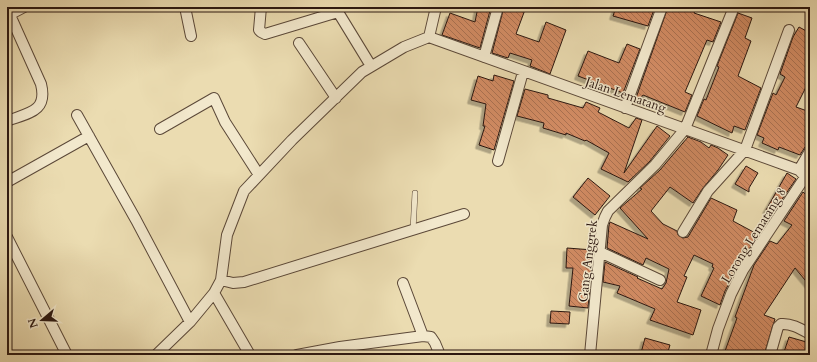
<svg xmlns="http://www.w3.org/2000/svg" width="817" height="362" viewBox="0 0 817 362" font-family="Cardo,serif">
<defs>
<pattern id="building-back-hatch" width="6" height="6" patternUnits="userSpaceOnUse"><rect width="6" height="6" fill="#d18b64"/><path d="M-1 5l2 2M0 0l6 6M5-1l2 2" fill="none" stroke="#aa7151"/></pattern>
<filter id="shadow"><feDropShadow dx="-3.5" dy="3.5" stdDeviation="0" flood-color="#0004"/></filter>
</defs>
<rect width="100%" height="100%" fill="#ebdcb1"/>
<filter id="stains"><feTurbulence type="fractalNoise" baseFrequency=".005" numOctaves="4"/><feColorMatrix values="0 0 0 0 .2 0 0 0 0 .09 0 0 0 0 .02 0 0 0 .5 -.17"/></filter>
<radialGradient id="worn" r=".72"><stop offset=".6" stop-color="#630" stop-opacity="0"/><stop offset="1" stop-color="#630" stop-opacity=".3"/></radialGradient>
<!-- building -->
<path fill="url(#building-back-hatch)" stroke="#2b1710" filter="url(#shadow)" d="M478,7H491L480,48L442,35L450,13L475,22Z
M504,7H526L516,34L539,42L546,22L566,30L550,74L530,66L532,60L510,53L508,58L492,53Z
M616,7H655L648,26L613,16Z
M668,7H697L694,13L721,22L713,42L707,40L685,92L692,95L685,112L643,95L640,99L636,98Z
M738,13L752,18L745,38L751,41L738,76L761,88L745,130L734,126L732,133L697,116L704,99L706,100L719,67L717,66Z
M799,27L810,33V86L807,85L796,107L810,112V143L805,147L800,155L779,147L778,150L762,143L764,138L757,135L773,93L776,95L785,77L780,74L793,37Z
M627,44L640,49L623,93L578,76L588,51L619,63Z
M494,75L514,81L494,150L479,145L485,126H483L486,104L471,100L478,76L493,81Z
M525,89L548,95V98L583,108L586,102L600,108L598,112L629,128L636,118L642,120L624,173L657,126L670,136L650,161L628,182L601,169L609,153L586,140L585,141L566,133V135L543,128L544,123L517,116Z
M688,137L701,142L709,148L711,145L718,148L728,155L718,170L703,188L693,203L670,187L651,211L663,224L677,231L678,235L683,238L688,237L711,198L737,210L733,221L759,235L747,252L746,251L725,291L720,305L701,296L714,268L712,267L713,264L694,255L684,276L687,277L677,302L701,310L693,335L650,320L655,309L617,293L620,286L603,282L605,262L638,277L637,278L662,289L666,283L669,269L646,258L643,265L607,248L609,225L610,222L648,239L620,208L642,189L640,188L660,170Z
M746,166L758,173L749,188V192L735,184Z
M787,173L796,179L772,214L766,210Z
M588,178L610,196L595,215L573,197Z
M803,192L810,198V286L795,268L764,315L775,319L764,355H739L725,351L737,318L735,317L754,265L770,241L777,244L792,225L784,221Z
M567,248L593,250L588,308L569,306L573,268H566Z
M551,311L570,312L569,324L550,323Z
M789,337L810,343V355H783Z
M645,338L670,345L667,355H648L641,353Z"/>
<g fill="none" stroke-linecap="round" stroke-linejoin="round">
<defs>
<path id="service" d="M413,230L415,193"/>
<path id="minor" d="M185,7L191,36
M261,7L259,30L261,32L265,34L338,12
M338,7V12L371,66
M7,16L24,7
M429,37L799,170L810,182
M429,37L436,7
M299,43L336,98
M484,57L498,7
M625,108L662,7
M77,115L136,220L190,322
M7,121C28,113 48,112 41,84L10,15
M160,129L214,98L225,122L259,175
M498,161L523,72
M799,170L810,151
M7,182L89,136
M683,232L708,191L745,150L789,30
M7,237L67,355
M600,252L660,280
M221,280L233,283L244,282L464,214
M403,283L423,336
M214,293L250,355
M156,355L190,322L214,293L221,280L227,235L244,191L292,140L362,72L404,47L429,37
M297,355L340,347L423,336L431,337L435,343L440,355
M590,355L602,225L605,217L608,211L655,165L685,129L734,7
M711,355L718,329L731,294L743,270L805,177
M770,355L778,327L781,324C791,323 801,329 810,334"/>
</defs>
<!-- service casing -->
<use href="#service" stroke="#5b4838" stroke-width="6"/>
<!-- minor casing -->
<use href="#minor" stroke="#5b4838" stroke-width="12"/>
<!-- service -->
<use href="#service" stroke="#f2e8cc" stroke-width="5"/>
<!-- minor -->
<use href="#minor" stroke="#f2e8cc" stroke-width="10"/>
</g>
<g text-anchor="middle" stroke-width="3" stroke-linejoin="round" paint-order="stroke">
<!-- street labels -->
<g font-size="13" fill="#2b1710" stroke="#f2e8cc">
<text transform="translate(626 94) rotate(19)" y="5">Jalan Lematang</text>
<text transform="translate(753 235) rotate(-58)" y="5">Lorong Lematang 8</text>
<text transform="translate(587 261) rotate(-83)" y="5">Gang Anggrek</text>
</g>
</g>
<!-- margin -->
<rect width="817" height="362" fill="none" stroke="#ebdcb1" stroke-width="24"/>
<rect x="8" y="8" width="801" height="346" fill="none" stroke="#2b1710" stroke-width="2"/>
<rect x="12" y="12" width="793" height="338" fill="none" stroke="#2b1710"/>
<!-- north arrow -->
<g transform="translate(42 320) rotate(251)" stroke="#f2e8cc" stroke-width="3" paint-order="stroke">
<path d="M0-3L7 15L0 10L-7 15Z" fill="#2b1710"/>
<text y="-6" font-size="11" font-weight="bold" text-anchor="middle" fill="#2b1710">N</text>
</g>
<rect width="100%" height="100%" filter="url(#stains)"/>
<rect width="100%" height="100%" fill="url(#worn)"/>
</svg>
